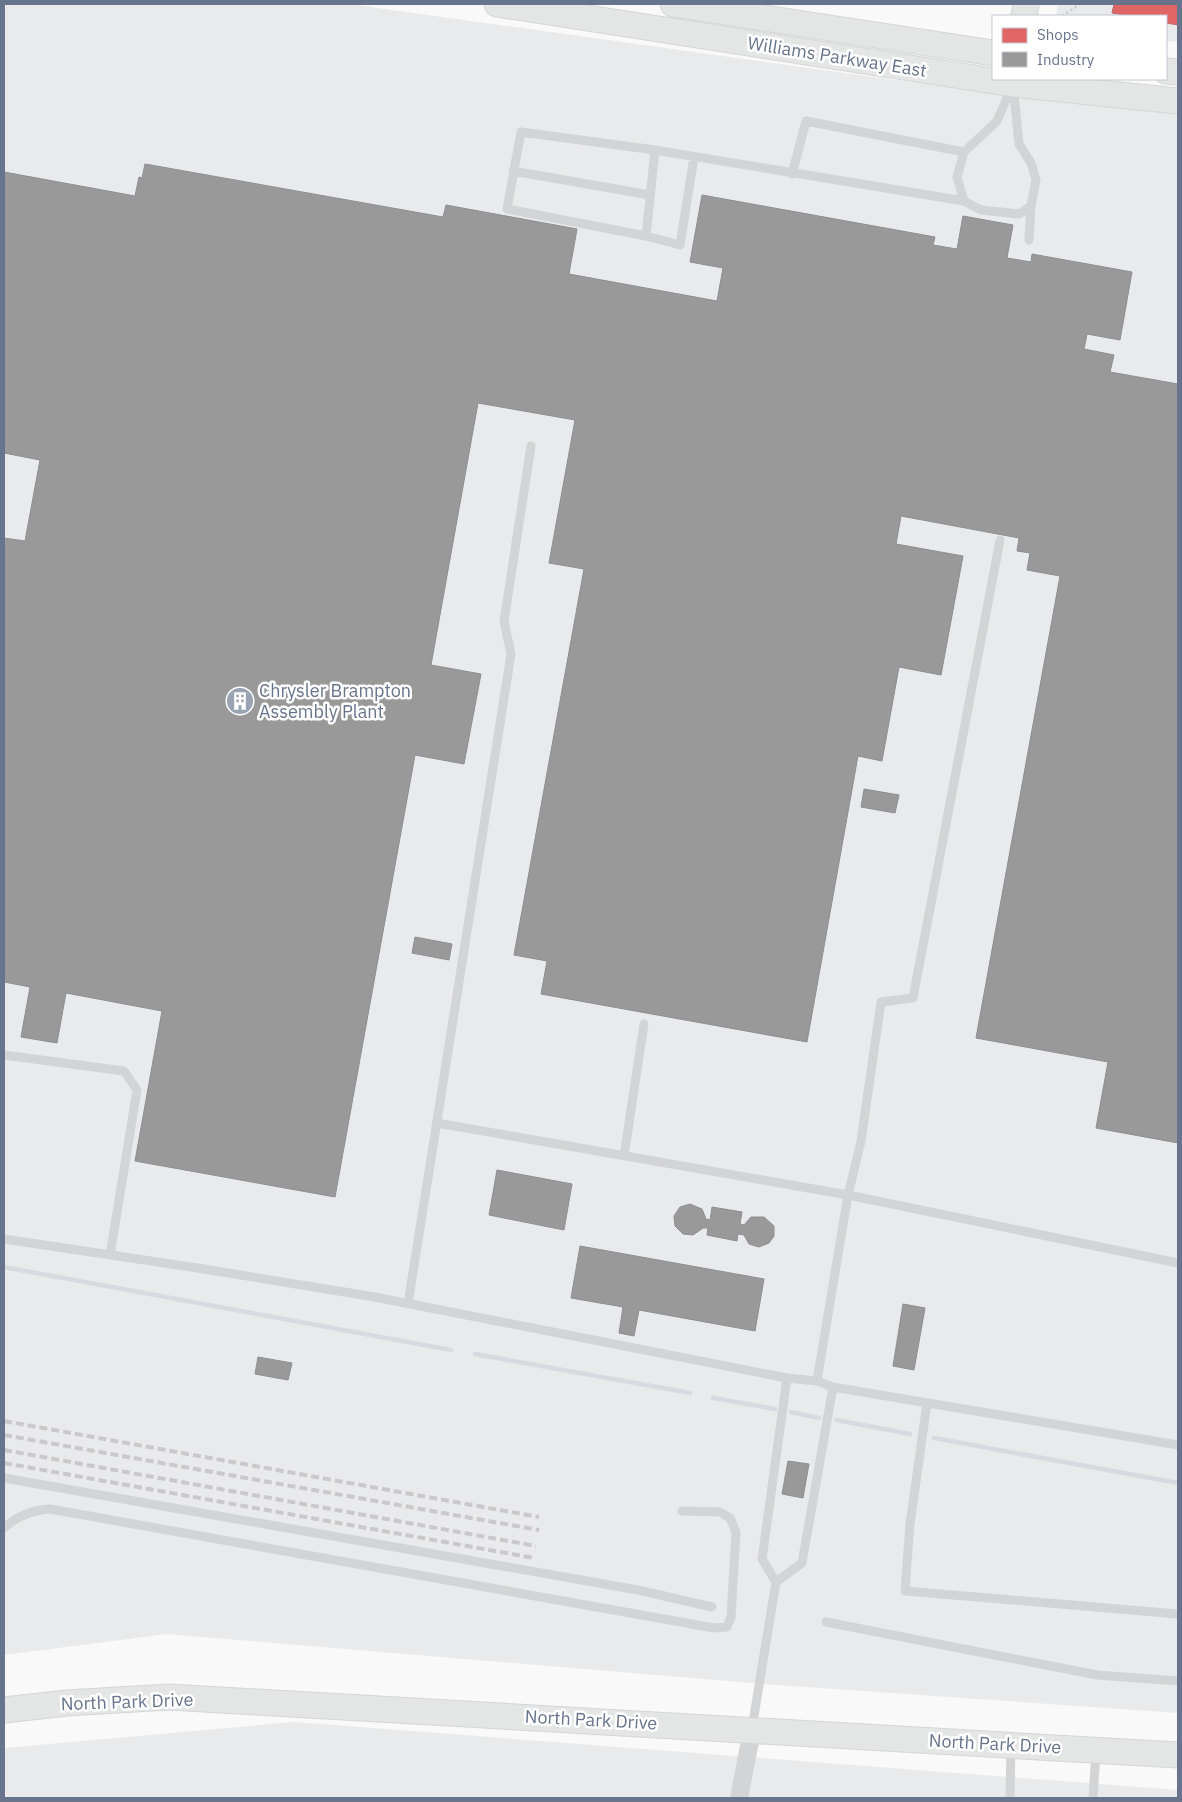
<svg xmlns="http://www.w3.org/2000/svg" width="1182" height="1802" viewBox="0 0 1182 1802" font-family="'IBM Plex Sans',sans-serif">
<rect width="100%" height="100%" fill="#f9f9f9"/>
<!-- built -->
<path fill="#e9eaeb" d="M4,4H349L1032,99L1178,114V1713L776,1685L167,1634L4,1655Z
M1058,4H1178V42L1166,41V16H1056Z
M294,1722L1178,1790V1798H4V1748Z"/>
<!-- shops -->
<path fill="#e06666" stroke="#bc6a71" d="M1114,4H1178V25L1166,23V16H1130L1112,13Z"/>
<!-- industry -->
<path fill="#999" stroke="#8a8e95" d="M145,164L443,217L446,205L577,229L569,274L717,301L723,268L690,262L702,195L935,237L933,245L957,249L963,216L1013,225L1007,258L1031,262L1032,254L1132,272L1120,340L1087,334L1084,349L1114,355L1110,372L1178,384V1143L1096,1128L1108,1062L976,1038L1060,576L1027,570L1030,553L1017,551L1019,538L901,516L896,544L963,556L941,675L899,667L882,761L858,756L807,1042L541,994L547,961L514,955L584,569L549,563L575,420L478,403L431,665L481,674L464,764L415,755L335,1197L135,1161L162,1011L66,993L57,1043L21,1037L30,987L4,982V538L25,541L40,460L4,453V172L135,196L139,177L142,178Z
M864,789L899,795L895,813L861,807Z
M415,937L452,944L449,960L412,953Z
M497,1170L572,1184L564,1230L489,1215Z
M690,1204L702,1209L706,1219L710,1220L712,1207L742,1212L740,1224L744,1225L751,1217H764L774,1226V1236L769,1243L759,1247L749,1244L744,1235L738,1234L737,1241L707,1235L708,1228H703L693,1235L683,1234L675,1226L674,1216L680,1207Z
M580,1246L764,1279L755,1331L639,1310L634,1336L619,1333L623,1307L571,1298Z
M903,1304L925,1308L914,1370L893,1366Z
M258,1357L292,1363L288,1380L255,1374Z
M788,1461L809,1464L803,1498L782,1494Z"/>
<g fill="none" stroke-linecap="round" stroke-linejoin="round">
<!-- stream -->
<path stroke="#d5dbe0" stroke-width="4.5" d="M4,1267L451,1350
M475,1354L690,1393
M713,1398L775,1409
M791,1412L819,1418
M836,1420L910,1434
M934,1438L1178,1483"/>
<defs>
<path id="secondary" d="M497,4L1013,84L1178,101
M673,4L993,53
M1024,16L1026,4
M1166,71L1178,72
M4,1710L67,1703L169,1697L1178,1755"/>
</defs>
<!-- secondary casing -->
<use href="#secondary" stroke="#d4d6d8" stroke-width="27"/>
<!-- path -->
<path stroke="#cfd0d2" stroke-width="2.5" stroke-dasharray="2.5 2.5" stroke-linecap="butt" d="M1062,16L1080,4"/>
<!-- lane -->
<path stroke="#d3d4d5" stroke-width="9" d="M1013,84L1019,144L1031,163L1036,180L1031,206L1019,214L981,210L964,201L957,177L964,152L997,121Z
M655,150L646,236L507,209L521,132L655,150L964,201
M513,171L650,195
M792,174L806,121L964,152
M646,236L680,245L694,157
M1029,240L1031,206
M4,1055L124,1071L137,1090L110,1255
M437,1123L848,1195L1178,1263
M624,1156L644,1024
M4,1239L204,1269
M375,1297L787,1378L817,1381L833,1387L1178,1445
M408,1304L511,654L504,621L531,446
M817,1381L848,1195L861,1141L881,1002L913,998L1000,540
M927,1403L910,1524L905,1591L1178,1614
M4,1478L638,1590L712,1607
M4,1528C17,1516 32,1510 50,1509L714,1628L727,1627L731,1617L736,1532L730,1518L720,1512L682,1511
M776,1582L802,1563L833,1387
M826,1622L1097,1675L1178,1681
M752,1728L776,1582L762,1559L787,1378
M1010,1798L1011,1747
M1093,1798L1096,1752"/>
<!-- street -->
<path stroke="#d3d4d5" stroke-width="18" d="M739,1798L752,1731"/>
<!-- secondary -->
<use href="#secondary" stroke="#e4e5e5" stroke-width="25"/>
<!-- rail -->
<path stroke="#c9c9cb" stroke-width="4" stroke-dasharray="8 4" stroke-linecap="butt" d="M4,1421L539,1517
M4,1435L539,1530
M4,1450L536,1546
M4,1463L534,1558"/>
<!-- lane-bridge -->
<path stroke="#d3d4d5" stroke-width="9" d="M204,1269L375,1297"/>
</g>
<!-- icons -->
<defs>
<symbol id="building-disc" viewBox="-11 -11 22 22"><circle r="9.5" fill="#9aa3b2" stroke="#fff"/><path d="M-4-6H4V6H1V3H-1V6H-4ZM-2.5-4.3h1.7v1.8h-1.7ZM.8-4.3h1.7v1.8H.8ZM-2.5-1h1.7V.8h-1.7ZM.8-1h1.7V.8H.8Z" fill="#fff"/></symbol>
</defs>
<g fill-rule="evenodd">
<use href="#building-disc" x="224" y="685" width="32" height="32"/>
</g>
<g text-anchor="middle" stroke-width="5" stroke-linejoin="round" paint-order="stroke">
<!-- street labels -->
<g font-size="18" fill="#67748b" stroke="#fff">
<text transform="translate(837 57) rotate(9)" y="6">Williams Parkway East</text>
<text transform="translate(127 1702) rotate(-2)" y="6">North Park Drive</text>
<text transform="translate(591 1720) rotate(3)" y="6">North Park Drive</text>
<text transform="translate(995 1744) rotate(3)" y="6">North Park Drive</text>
</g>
<!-- poi labels -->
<g font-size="18" fill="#67748b" stroke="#fff" text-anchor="start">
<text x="259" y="697">Chrysler Brampton<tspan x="259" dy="21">Assembly Plant</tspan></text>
</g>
</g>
<!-- border -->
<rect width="1182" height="1802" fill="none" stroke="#67748b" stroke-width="10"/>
<!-- legend -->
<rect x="992" y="15" width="175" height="65" fill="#ffffff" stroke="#c2c7d1"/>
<rect x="1002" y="28" width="25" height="15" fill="#e06666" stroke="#c2c7d1"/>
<text x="1037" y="40" font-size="15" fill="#67748b">Shops</text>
<rect x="1002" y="52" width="25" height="15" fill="#999999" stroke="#c2c7d1"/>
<text x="1037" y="65" font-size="15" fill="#67748b">Industry</text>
</svg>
